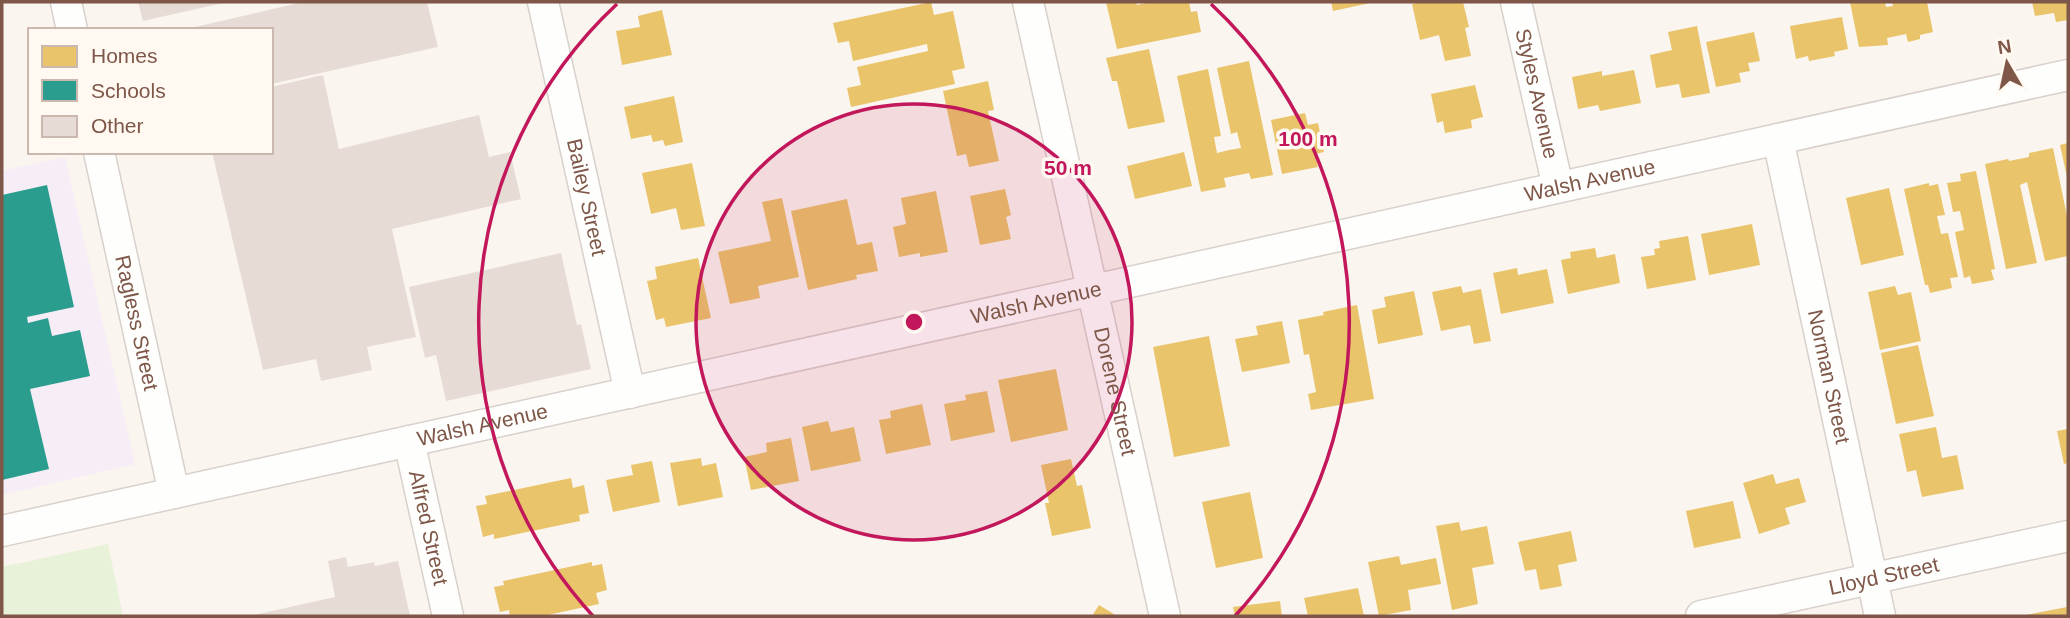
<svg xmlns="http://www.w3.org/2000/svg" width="2070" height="618" viewBox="0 0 2070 618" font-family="Arial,sans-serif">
<rect width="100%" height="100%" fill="#faf5ef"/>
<!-- education -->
<path fill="#f6edf6" d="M65,157L135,464L2,495V171Z"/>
<!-- green -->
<path fill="#e8f2d8" d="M108,544L123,616H2V567Z"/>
<!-- homes -->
<path fill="#e9c46a" d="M931,2L934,15L953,11L965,68L952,71L955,84L851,107L847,88L861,85L857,67L928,51L927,44L853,61L849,41L838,43L833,23Z
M1106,2H1136L1137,5L1150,2H1189L1191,12L1197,11L1201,32L1117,49Z
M1331,2H1370V3L1333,11Z
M1421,2H1463L1469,27L1465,28L1471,56L1445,61L1439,35L1420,40L1412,4Z
M1850,2H1885L1886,7L1893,6L1892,2H1927L1933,32L1920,35V39L1908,42L1906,34L1887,38L1888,45L1859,47Z
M2032,2H2068V20L2056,22L2054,13L2035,16Z
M662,10L672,55L622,65L616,31L640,27L638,16Z
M1842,17L1848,49L1834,52L1835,56L1809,61L1808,56L1796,59L1790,26Z
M1697,26L1710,93L1682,98L1679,84L1656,88L1650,55L1672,50L1668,32Z
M1754,32L1760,61L1748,63L1750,71L1739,73L1741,82L1716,87L1706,42Z
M1149,49L1165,122L1128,129L1117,81H1112L1106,58Z
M1249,61L1273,175L1251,179L1249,173L1224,178L1226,187L1201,192L1177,76L1208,69L1221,136L1214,137L1217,153L1229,150L1241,148L1237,132L1231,134L1217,68Z
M1634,70L1641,103L1600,111L1598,105L1578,109L1572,77L1602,71V76Z
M988,81L994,110L988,111L999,161L969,167L966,154L957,156L943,91Z
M1475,85L1483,117L1471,120L1472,128L1445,133L1443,121L1437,123L1431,94Z
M674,96L683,142L665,146L663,140L653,142L651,135L631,139L624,107Z
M1305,113L1308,125L1318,123L1324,152L1315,154L1318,167L1282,174L1271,120Z
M2068,143V177H2067L2060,145Z
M2053,148L2068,221V256L2045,261L2027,182L2020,185L2037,263L2006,269L1985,164L2008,159L2009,161L2029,157V153Z
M1184,152L1192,186L1135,199L1127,166Z
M692,163L705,226L681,230L676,208L651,214L642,173Z
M1976,171L1995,269L1991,270L1994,280L1972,284L1970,276L1964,278L1955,232L1964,230L1960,211L1953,212L1947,183L1961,181L1960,174Z
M1929,183V186L1938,184L1945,215L1937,216L1941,234L1948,233L1958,277L1950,278L1952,288L1930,293L1928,285H1925L1904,189Z
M1889,188L1904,255L1861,265L1846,198Z
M1005,189L1011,215L1006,217L1011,239L980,245L970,196Z
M936,191L948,252L920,257V253L899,257L893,227L906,224L901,198Z
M782,198L799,277L758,286L760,298L730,304L718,252L771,241L762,202Z
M847,199L857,245L872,242L878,271L856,275L857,279L808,290L791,211Z
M1752,224L1760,265L1709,275L1701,234Z
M1688,236L1696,280L1647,289L1641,257L1655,255L1654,249L1660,248L1659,241Z
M1595,248L1597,258L1615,254L1620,283L1568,294L1561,260L1571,258L1570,252Z
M698,258L711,318L666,327L664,318L656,320L647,281L657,279L655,267Z
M1517,268L1518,275L1547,269L1554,303L1501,314L1493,273Z
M1461,286L1463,293L1481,289L1491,341L1474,344L1470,325L1441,331L1432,292Z
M1895,286L1898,295L1911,292L1921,341L1880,350L1868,292Z
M1414,291L1423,335L1378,344L1372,310L1386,307L1384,297Z
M1357,305L1374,399L1311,410L1308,394L1316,392L1309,354L1304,355L1298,320L1324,315L1323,312Z
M1282,321L1290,363L1242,372L1235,339L1258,335L1256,326Z
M1209,336L1230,446L1174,457L1153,347Z
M1918,345L1934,416L1896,424L1881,353Z
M1056,369L1068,430L1011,442L998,380Z
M987,391L995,432L951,441L944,404L966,400L965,395Z
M922,404L931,445L886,454L879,420L891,418L890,411Z
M828,421L831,432L854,427L861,461L811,471L802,427Z
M1936,427L1942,458L1957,455L1964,489L1922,497L1916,470L1907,472L1899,434Z
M2068,429V463L2064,464L2057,431Z
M791,438L799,481L751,490L744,457L767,452L766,443Z
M701,458L702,466L716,463L723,497L678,506L670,463Z
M1071,459L1077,486L1082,485L1091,528L1052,536L1045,503H1049L1041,465Z
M652,461L660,502L613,512L606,480L633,475L631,465Z
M1773,474L1776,484L1799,478L1806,502L1785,508L1790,524L1759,534L1743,483Z
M571,478L573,488L584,485L589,513L579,515L580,521L494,539V534L483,537L476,506L487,504L485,496Z
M1250,492L1263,558L1216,568L1202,502Z
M1733,501L1741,538L1694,548L1686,511Z
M1459,522L1461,531L1487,526L1494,564L1472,568L1478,604L1452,610L1436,526Z
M1571,531L1577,561L1558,565L1562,586L1540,590L1536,569L1525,571L1518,542Z
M1399,556L1401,565L1436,558L1441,584L1408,590L1411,610L1379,616L1368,562Z
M592,562V566L602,564L607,590L596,593L599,604L543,616H510L509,610L500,612L494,587L504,585L503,581Z
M1358,588L1364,616H1308L1304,598Z
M1280,601L1282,616H1235L1233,607Z
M1099,605L1117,616H1092Z
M2067,607L2068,616H2026V615Z"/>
<!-- schools -->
<path fill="#2a9d8f" d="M47,185L74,307L27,317L28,323L48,318L52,336L80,330L90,376L30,389L49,469L2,480V195Z"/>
<!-- building -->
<path fill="#e7dcd5" d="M138,2H223V3L143,21Z
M303,2H427L438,47L271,84V30H182Z
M323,75L339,149L479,115L489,157L510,152L521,199L392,229L416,337L367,347L372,370L321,381L316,359L263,370L212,152H271V87Z
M561,253L577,325L581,324L591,369L446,401L436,355L425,358L409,287Z
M346,557L348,567L374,562L375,566L398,561L410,616H250L335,597L328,561Z"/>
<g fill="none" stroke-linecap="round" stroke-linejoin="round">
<defs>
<g id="street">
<path d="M66,2L72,30"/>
<path id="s1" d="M543,2L630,393"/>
<path id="s2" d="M1028,2L1165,616"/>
<path id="s3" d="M1516,2L1558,187"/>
<path id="s4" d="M1778,139L1880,616"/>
<path id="s5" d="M99,152L174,493"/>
<path id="s6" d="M409,441L448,616"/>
<path id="s7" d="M2,531L2068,75"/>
<path id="s8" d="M1701,616L2068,536"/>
</g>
</defs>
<!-- street casing -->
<use href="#street" stroke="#d9d0cb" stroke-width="33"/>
<!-- street -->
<use href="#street" stroke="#fefefd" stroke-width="30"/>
</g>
<!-- distance rings -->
<circle cx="914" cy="322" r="218" fill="#c2185b" fill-opacity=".12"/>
<g fill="none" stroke="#c2185b" stroke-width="3.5">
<circle cx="914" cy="322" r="218"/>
<path d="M593 616A435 435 0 0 1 617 4M1211 4A435 435 0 0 1 1235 616"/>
</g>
<g text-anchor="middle" stroke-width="7" stroke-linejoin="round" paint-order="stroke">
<!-- street labels -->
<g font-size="21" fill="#7e5748" stroke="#fff9f2">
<text dy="7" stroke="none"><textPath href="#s3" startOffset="94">Styles Avenue</textPath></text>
<text dy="7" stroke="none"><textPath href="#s7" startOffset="1626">Walsh Avenue</textPath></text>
<text dy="7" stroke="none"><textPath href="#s1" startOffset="200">Bailey Street</textPath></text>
<text dy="7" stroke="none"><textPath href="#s7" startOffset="1059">Walsh Avenue</textPath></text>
<text dy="7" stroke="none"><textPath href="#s5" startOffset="175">Ragless Street</textPath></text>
<text dy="7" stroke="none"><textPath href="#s4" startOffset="243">Norman Street</textPath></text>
<text dy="7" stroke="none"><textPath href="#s2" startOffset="399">Dorene Street</textPath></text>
<text dy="7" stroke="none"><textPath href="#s7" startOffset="492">Walsh Avenue</textPath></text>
<text dy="7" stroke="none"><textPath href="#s6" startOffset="89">Alfred Street</textPath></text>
<text dy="7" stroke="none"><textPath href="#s8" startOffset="187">Lloyd Street</textPath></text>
</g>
</g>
<circle cx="914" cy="322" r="10" fill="#c2185b" stroke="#fff9f2" stroke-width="3.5"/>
<g font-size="21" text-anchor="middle" font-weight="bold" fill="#c2185b" stroke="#fff9f2" stroke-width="7" stroke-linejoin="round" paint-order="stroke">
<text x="1308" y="146">100 m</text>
<text x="1068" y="175">50 m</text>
</g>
<!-- border -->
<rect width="2070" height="618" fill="none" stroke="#7e5748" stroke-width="7"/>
<!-- legend -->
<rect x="28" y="28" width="245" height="126" fill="#fff9f2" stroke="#cbb8ae" stroke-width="2"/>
<rect x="42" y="46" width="35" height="21" fill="#e9c46a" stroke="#cbb8ae" stroke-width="2"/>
<text x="91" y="63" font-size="21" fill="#7e5748">Homes</text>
<rect x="42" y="80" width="35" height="21" fill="#2a9d8f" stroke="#cbb8ae" stroke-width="2"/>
<text x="91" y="98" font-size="21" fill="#7e5748">Schools</text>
<rect x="42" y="116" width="35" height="21" fill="#e7dcd5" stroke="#cbb8ae" stroke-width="2"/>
<text x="91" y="133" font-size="21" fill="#7e5748">Other</text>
<!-- north arrow -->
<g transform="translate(2007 63) rotate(351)" stroke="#fff9f2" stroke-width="5" paint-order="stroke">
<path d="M0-5L12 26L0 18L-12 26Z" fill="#7e5748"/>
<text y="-10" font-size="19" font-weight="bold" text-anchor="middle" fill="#7e5748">N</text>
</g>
</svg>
